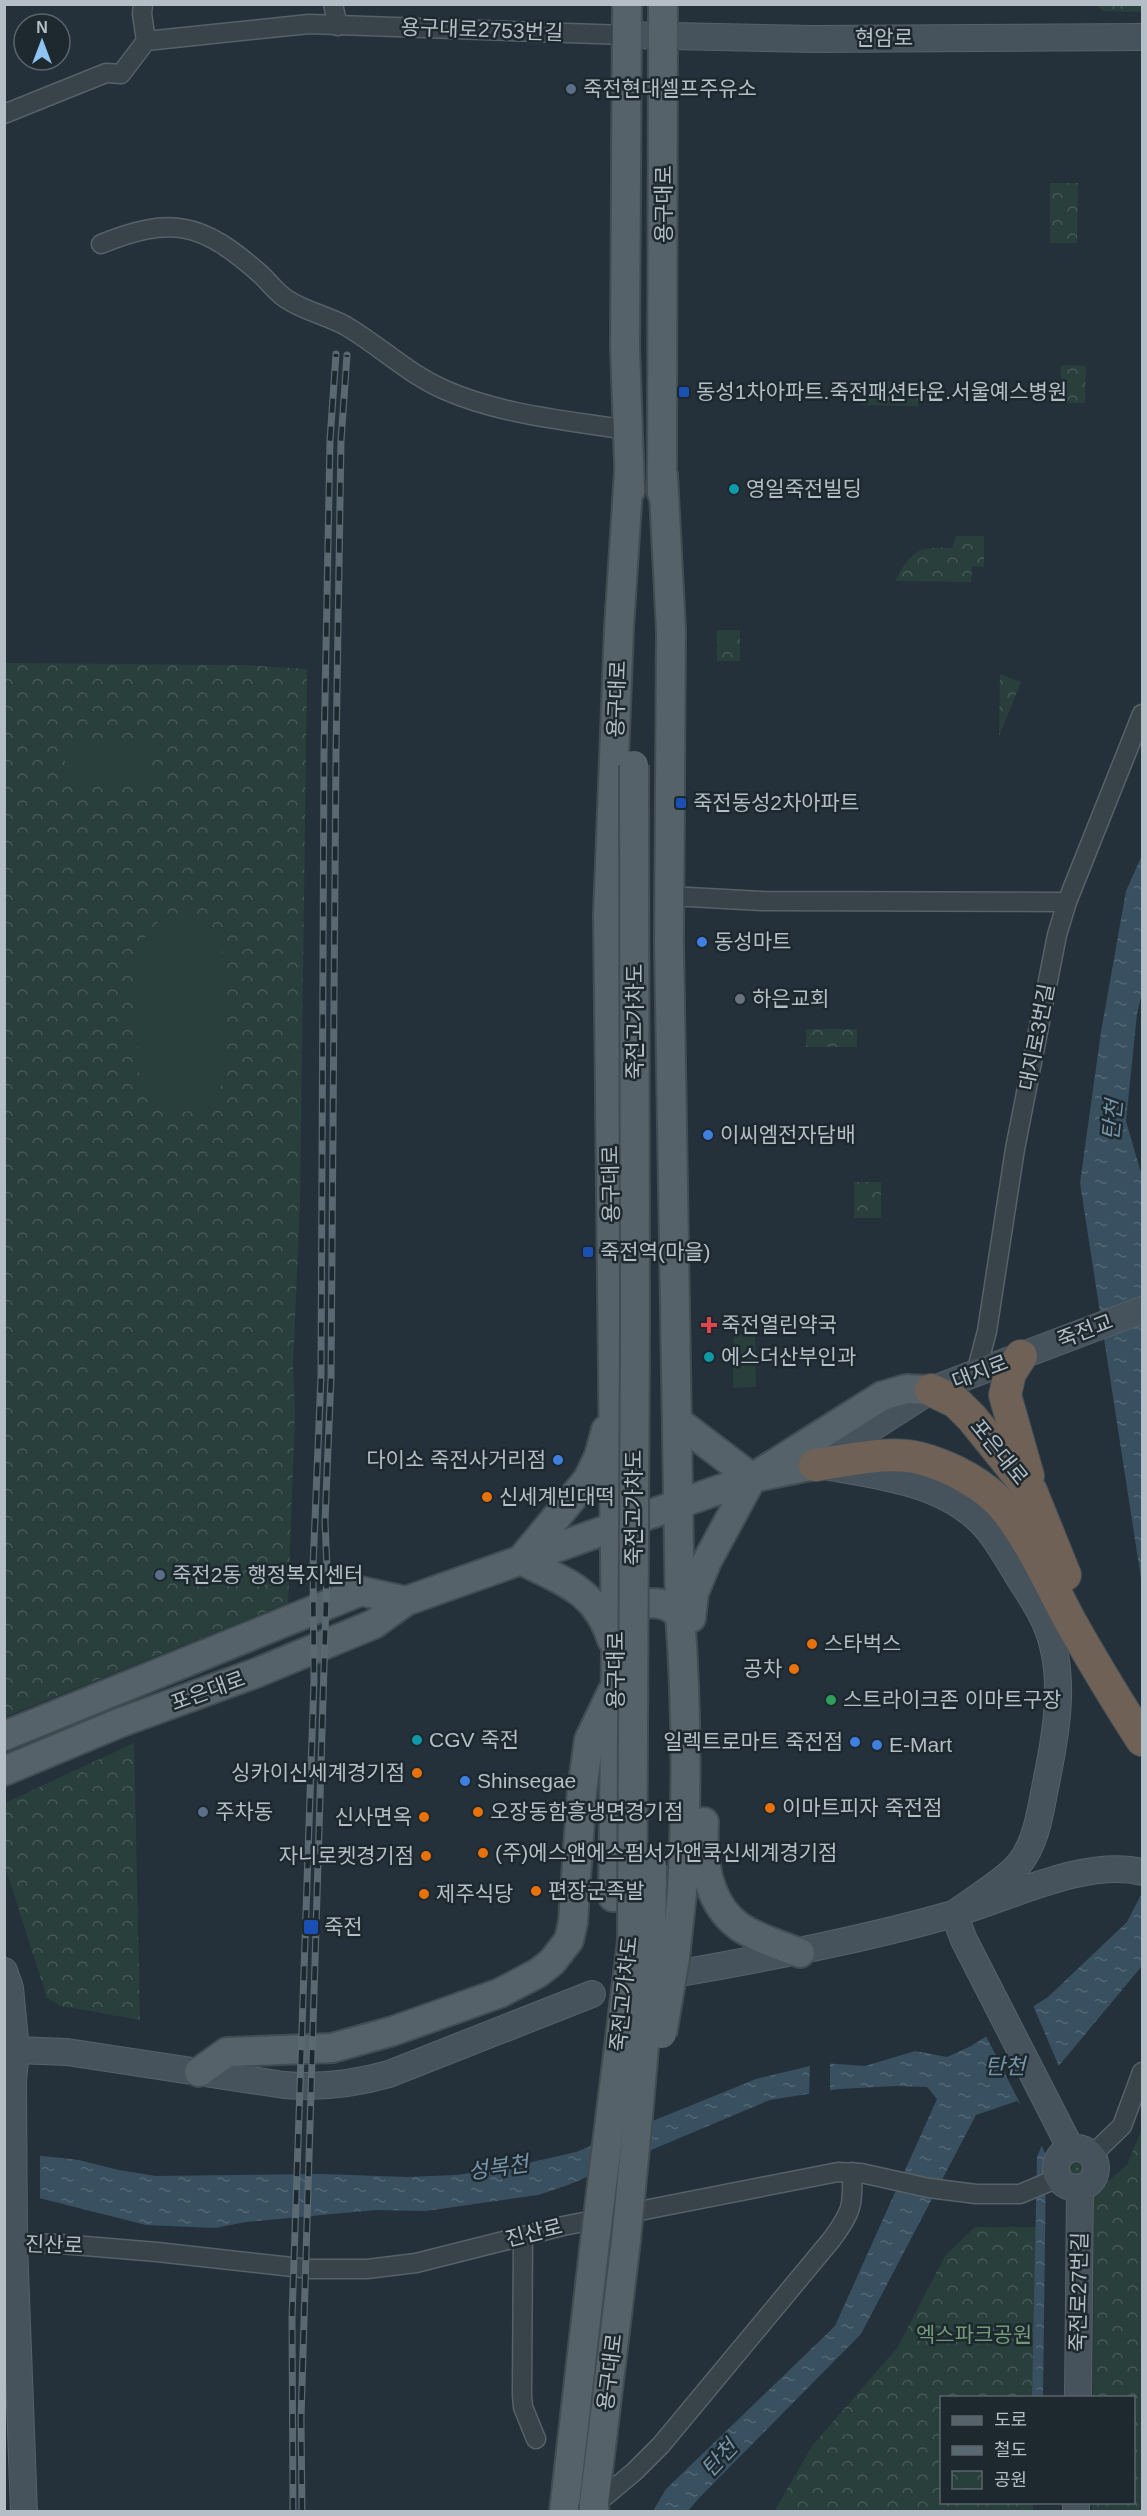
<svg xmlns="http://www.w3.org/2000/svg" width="1147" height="2516" font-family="Arial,'Noto Sans KR',sans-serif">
	<defs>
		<pattern id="grass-dots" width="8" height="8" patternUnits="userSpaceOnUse" patternTransform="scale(1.5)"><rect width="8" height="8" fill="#293f3c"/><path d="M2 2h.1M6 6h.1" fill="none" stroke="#465957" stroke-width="1.8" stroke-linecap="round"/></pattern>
		<pattern id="park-crowns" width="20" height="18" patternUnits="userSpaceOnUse" patternTransform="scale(1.5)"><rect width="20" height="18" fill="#293f3c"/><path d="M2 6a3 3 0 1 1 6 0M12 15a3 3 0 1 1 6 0" fill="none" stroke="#465957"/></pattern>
		<pattern id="water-ripples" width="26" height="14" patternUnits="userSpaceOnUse" patternTransform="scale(1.5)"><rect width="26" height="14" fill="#395060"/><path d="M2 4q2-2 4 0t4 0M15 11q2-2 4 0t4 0" fill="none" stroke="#536775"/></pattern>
	</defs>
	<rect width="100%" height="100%" fill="#24313a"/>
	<circle fill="url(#grass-dots)" cx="1076" cy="2169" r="10"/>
	<g fill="url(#park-crowns)">
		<path d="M 1096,5 L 1142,5 L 1142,12 L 1104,11 Z"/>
		<path d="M 1050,183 L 1078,183 L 1077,243 L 1050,243 Z"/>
		<path d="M 1061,365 L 1086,366 L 1085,403 L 1061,403 Z"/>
		<path d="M 862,381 L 919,382 L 918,406 L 861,405 Z"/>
		<path d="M 956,536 L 984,536 L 984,567 L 972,566 L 971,582 L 895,581 C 912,550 917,547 952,548 Z"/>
		<rect x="717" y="630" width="23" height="31"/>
		<path d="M 5,663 L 243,665 L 307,669 L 300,1203 L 293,1366 L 295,1412 L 288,1603 L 5,1717 Z"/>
		<path d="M 1000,674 L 1021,682 L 999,736 Z"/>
		<rect x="806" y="1029" width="51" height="18"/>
		<rect x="854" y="1182" width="27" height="36"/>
		<path d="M 134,1743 L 140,2020 L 61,2006 L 47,1998 L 5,1866 L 5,1803 Z"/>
		<path d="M 1142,2129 L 1142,2511 L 1092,2511 L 1092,2503 L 1134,2502 L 1134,2398 L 1093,2397 L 1094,2193 L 1127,2165 Z"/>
		<path d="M 975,2227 L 1038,2227 L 1035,2397 L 942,2398 L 942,2502 L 1033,2503 L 1033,2511 L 774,2512 L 812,2446 L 897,2348 L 945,2256 Z"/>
	</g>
	<g fill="#293f3c">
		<path d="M 65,739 L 148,741 L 149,785 L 65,783 Z"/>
		<path d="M 181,914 C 206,922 217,931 223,957 L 225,1079 L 213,1099 L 192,1111 L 182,1112 L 156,1102 L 149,1095 L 139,1078 L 135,956 L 148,932 L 157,923 L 167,917 Z"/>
		<path d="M 734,1334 L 755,1334 L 756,1387 L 733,1388 Z"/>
	</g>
	<g fill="url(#water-ripples)">
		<path d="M 1142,855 L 1142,993 L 1137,1014 L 1126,1121 L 1141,1173 L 1142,1221 L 1142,1585 L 1080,1183 L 1101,1032 L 1126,891 Z"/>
		<path d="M 1142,1893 L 1142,1966 L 1052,2074 L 1071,2126 L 1046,2160 L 1043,2397 L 1032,2397 L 1037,2157 L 1048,2130 L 1017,2101 L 976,2115 L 861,2334 L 699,2498 L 688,2511 L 653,2511 L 666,2489 L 835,2326 L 937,2099 L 927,2087 L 896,2086 L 839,2089 L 770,2100 L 568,2185 L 538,2195 L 426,2211 L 376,2210 L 246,2222 L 215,2228 L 146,2225 L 39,2198 L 34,2155 L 79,2160 L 119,2170 L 156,2176 L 322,2174 L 407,2177 L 456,2175 L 506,2168 L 576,2152 L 756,2079 L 822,2063 L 865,2066 L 915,2051 L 947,2057 L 971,2046 L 1048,1997 L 1127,1922 Z"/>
	</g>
	<g fill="#24313a">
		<path d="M 1032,2003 L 1060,2069 L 1056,2074 L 1064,2087 L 1073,2121 L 1046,2155 L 1040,2142 L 1044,2130 L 1024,2111 L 985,2034 Z"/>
		<path d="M 821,2060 L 830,2060 L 830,2094 L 809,2097 L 810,2063 Z"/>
		<path d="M 4,2151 L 40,2153 L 40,2202 L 4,2199 Z"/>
	</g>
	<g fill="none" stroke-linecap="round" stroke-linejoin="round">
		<g stroke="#566168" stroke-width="21">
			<g id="street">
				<path d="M 143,4 L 142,14 L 146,41"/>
				<path d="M 333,4 L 338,26"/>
				<path d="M 4,114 L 106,73 L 121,74 L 146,41 L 309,24 L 626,35"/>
				<path d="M 101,244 C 171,216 201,222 258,272 C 268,280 276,293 288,300 C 305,311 328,316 346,326 C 380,346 408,374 445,390 C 502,415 566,420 627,430"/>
				<path d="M 670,896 L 762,901 L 1067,902"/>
				<path d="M 976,1373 L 987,1331 L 1015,1149 L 1057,935 L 1067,902 L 1142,714"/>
				<path d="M 1092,2155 L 1122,2126 L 1142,2072"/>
				<path d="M 523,2236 L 522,2395 L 523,2407 L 536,2439"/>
				<path d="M 14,2243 L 61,2244 L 157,2252 L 310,2269 L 367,2269 L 416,2263 L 563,2226 L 838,2172 L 861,2173 L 929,2188 L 976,2194 L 1020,2194 L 1058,2178"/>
				<path d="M 592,2507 L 634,2472 L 661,2445 L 832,2239 C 852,2211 853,2207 852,2172"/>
			</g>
		</g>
		<g stroke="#566168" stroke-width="28">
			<g id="secondary">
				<path d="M 626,35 L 813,39 L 1142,37"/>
				<path d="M 819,1462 L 931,1390 L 1142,1310"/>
				<path d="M 830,1467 C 876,1475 930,1482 968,1511 C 990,1527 1001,1548 1015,1571 C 1025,1588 1037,1604 1045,1622 C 1068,1674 1056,1735 1045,1788 C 1040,1814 1036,1843 1019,1864 C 1009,1878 970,1902 954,1914"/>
				<path d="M 954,1914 L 964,1940 L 1071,2149"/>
				<path d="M 4,1971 L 10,1988 L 16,2050 L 13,2081 L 14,2243 L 24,2512"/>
				<path d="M 686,1972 C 776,1956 866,1939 953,1914 C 1009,1898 1085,1858 1142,1872"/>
				<path d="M 16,2050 L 67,2052 L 284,2085 C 321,2088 354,2084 389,2074 L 592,1994"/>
				<circle cx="1076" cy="2168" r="20"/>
				<path d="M 1078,2398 L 1080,2187"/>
				<path d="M 1076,2512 L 1076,2502"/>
			</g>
		</g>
		<g stroke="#414c53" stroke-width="32">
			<g id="primary">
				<path d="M 627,4 L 625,347 L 630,491"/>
				<path d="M 663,475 L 671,630 L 669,943 L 680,1615 C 687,1707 687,1799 682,1892"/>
				<path d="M 662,493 L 663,4"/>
				<path d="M 677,1421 L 752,1478"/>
				<path d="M 606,1430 L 599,1456 L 588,1479 L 521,1560 C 564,1582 596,1590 612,1640"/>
				<path d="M 691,1618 L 694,1593 L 707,1561 L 752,1478 L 882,1396 L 906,1389 L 931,1390"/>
				<path d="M 617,1624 C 633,1602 659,1595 680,1615"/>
				<path d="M 4,1736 L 361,1591 L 406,1601"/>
				<path d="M 4,1771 L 119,1723 L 256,1673 L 374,1624 L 406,1601 L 752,1478 L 815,1465"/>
				<path d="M 704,1822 C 702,1859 707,1904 740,1927 C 758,1939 780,1945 800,1953"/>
				<path d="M 613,1897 L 616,1652 L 608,915 L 619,628 L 629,472"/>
				<path d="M 199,2072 L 227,2052 L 332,2048 L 393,2031 L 500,1993 L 538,1973 L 552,1962 L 569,1940 L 573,1922 L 582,1790 L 589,1740 L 612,1692"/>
				<path d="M 594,2504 L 626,2240"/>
				<path d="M 564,2512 L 594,2250"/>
			</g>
		</g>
		<g stroke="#434e55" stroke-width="34">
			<g id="highway">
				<path d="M 1021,1356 L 1010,1373 L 1005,1395 L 1028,1476"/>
				<path d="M 931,1390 L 956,1402 L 972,1418 L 1031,1491 L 1065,1575"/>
				<path d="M 815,1465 C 848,1461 887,1450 919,1458 C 951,1466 988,1486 1008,1512 C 1032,1544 1050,1583 1069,1619 C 1092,1660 1116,1700 1142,1740"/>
			</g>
		</g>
		<use href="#street" stroke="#38434a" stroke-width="18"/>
		<use href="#secondary" stroke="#46535d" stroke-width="26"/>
		<use href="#primary" stroke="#56626a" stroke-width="28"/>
		<use href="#highway" stroke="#706156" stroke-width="32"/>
		<g stroke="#5a6871" stroke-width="7">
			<g id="rail">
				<path d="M 293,2512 L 292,2318 L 314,1680 L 313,1567 L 321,1376 L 324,753 L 330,440 L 336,354"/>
				<path d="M 302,2512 L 301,2419 L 327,1569 L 325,1521 L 331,1377 L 336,753 L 341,441 L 347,355"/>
			</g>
		</g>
		<use href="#rail" stroke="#1d282f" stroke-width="4.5" stroke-dasharray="14" stroke-linecap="butt"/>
		<g stroke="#414c53" stroke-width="32" stroke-linecap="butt">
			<g id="primary-bridge">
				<path d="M 662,2034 L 675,1958 L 682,1892"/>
				<path d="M 626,2240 C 638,2115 652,1991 652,1865"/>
				<path d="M 594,2250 L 632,1941 L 635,1321 L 634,765"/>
				<path d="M 594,2512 L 594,2504"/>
			</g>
		</g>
		<use href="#primary-bridge" stroke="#56626a" stroke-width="28"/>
	</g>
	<g fill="#5c6f8a" stroke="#1d282f" stroke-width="2">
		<circle cx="571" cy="89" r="6"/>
		<circle cx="160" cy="1575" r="6"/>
		<circle cx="203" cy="1812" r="6"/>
	</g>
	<g fill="#1a4fb4" stroke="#1d282f" stroke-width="2">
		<rect x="678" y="386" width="12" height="12" rx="3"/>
		<rect x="675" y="797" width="12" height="12" rx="3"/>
		<rect x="582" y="1246" width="12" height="12" rx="3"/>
		<rect x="303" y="1919" width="16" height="16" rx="3"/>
	</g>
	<g fill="#0f9aa8" stroke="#1d282f" stroke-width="2">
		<circle cx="734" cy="489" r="6"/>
		<circle cx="709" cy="1357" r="6"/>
		<circle cx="417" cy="1740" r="6"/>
	</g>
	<g fill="#3f7fe0" stroke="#1d282f" stroke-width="2">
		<circle cx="702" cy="942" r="6"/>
		<circle cx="708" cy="1135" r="6"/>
		<circle cx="558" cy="1460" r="6"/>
		<circle cx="855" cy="1742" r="6"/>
		<circle cx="877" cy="1745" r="6"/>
		<circle cx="465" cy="1781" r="6"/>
	</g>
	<circle fill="#6b7280" stroke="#1d282f" stroke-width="2" cx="740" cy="999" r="6"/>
	<path fill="#e0444e" stroke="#1d282f" stroke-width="2" d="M706 1316h6v6h6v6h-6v6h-6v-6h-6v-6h6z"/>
	<g fill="#e8710a" stroke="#1d282f" stroke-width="2">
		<circle cx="487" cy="1497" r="6"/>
		<circle cx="812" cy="1644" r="6"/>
		<circle cx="794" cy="1669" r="6"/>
		<circle cx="417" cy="1773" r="6"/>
		<circle cx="770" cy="1808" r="6"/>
		<circle cx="478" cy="1812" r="6"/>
		<circle cx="424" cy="1817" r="6"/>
		<circle cx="483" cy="1853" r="6"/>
		<circle cx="426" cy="1856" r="6"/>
		<circle cx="536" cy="1891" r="6"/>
		<circle cx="424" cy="1894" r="6"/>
	</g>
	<circle fill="#2e9e5b" stroke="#1d282f" stroke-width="2" cx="831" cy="1700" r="6"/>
	<g text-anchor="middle" stroke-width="5" stroke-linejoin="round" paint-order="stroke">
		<g font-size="21" fill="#b3bec6" stroke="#1d282f">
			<text transform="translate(482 30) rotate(2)" y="7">용구대로2753번길</text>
			<text x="884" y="45">현암로</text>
			<text transform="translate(664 204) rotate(-90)" y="7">용구대로</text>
			<text transform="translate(617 699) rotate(-88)" y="7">용구대로</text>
			<text transform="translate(635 1022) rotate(-90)" y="7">죽전고가차도</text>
			<text transform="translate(1037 1037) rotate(-79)" y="7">대지로3번길</text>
			<text transform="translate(611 1184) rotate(-91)" y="7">용구대로</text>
			<text transform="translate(1085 1331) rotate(-21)" y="7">죽전교</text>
			<text transform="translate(980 1372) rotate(-21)" y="7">대지로</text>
			<text transform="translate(999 1452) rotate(51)" y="7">포은대로</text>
			<text transform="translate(634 1508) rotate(-90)" y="7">죽전고가차도</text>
			<text transform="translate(616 1670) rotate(-90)" y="7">용구대로</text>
			<text transform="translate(208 1691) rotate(-20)" y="7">포은대로</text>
			<text transform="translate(624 1994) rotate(-84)" y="7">죽전고가차도</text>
			<text transform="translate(534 2233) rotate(-14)" y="7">진산로</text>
			<text transform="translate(54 2245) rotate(2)" y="7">진산로</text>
			<text transform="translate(1079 2292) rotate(-89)" y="7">죽전로27번길</text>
			<text transform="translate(610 2372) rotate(-83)" y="7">용구대로</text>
		</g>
		<g font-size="21" fill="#b3bec6" stroke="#1d282f" text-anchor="start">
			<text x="583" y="96">죽전현대셀프주유소</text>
			<text x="696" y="399">동성1차아파트.죽전패션타운.서울예스병원</text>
			<text x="746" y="496">영일죽전빌딩</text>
			<text x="693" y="810">죽전동성2차아파트</text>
			<text x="714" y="949">동성마트</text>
			<text x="752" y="1006">하은교회</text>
			<text x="720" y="1142">이씨엠전자담배</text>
			<text x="600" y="1259">죽전역(마을)</text>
			<text x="721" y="1332">죽전열린약국</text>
			<text x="721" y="1364">에스더산부인과</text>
			<text x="546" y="1467" text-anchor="end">다이소 죽전사거리점</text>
			<text x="499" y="1504">신세계빈대떡</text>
			<text x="172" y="1582">죽전2동 행정복지센터</text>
			<text x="824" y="1651">스타벅스</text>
			<text x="782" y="1676" text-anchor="end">공차</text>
			<text x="843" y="1707">스트라이크존 이마트구장</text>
			<text x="429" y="1747">CGV 죽전</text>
			<text x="843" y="1749" text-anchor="end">일렉트로마트 죽전점</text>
			<text x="889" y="1752">E-Mart</text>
			<text x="405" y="1780" text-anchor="end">싱카이신세계경기점</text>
			<text x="477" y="1788">Shinsegae</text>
			<text x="782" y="1815">이마트피자 죽전점</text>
			<text x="215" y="1819">주차동</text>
			<text x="490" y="1819">오장동함흥냉면경기점</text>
			<text x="412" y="1824" text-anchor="end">신사면옥</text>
			<text x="495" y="1860">(주)에스앤에스펌서가앤쿡신세계경기점</text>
			<text x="414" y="1863" text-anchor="end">자니로켓경기점</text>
			<text x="548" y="1898">편장군족발</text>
			<text x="436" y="1901">제주식당</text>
			<text x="324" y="1934">죽전</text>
		</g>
		<g font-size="21" fill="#739a76" stroke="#1d282f">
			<text x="974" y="2342">엑스파크공원</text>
		</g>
		<g font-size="22" font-style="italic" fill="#7694a8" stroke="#1d282f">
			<text transform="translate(1112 1120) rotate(-84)" y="8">탄천</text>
			<text x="1005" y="2074">탄천</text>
			<text transform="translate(498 2167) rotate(-8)" y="8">성복천</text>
			<text transform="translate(719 2458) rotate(-47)" y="8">탄천</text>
		</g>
	</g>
	<rect width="1147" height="2516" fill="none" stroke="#b3bec6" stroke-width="12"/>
	<rect x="940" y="2396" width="195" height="108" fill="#1d282f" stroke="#59646b" stroke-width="1.5"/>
	<rect x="952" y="2416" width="30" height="9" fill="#56626a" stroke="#59646b" stroke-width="1.5"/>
	<text x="994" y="2426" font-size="18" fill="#b3bec6">도로</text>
	<rect x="952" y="2446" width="30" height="9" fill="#5a6871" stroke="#59646b" stroke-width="1.5"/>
	<text x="994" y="2456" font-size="18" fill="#b3bec6">철도</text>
	<rect x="952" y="2471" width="30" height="18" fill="url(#park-crowns)" stroke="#59646b" stroke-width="1.5"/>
	<text x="994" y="2486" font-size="18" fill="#b3bec6">공원</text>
	<g transform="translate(42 42)"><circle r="28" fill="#1d282f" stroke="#59646b" stroke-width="1.5"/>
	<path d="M0-4.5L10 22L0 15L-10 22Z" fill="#8ec4f0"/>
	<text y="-9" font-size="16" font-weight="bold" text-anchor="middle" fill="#b3bec6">N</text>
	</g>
</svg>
